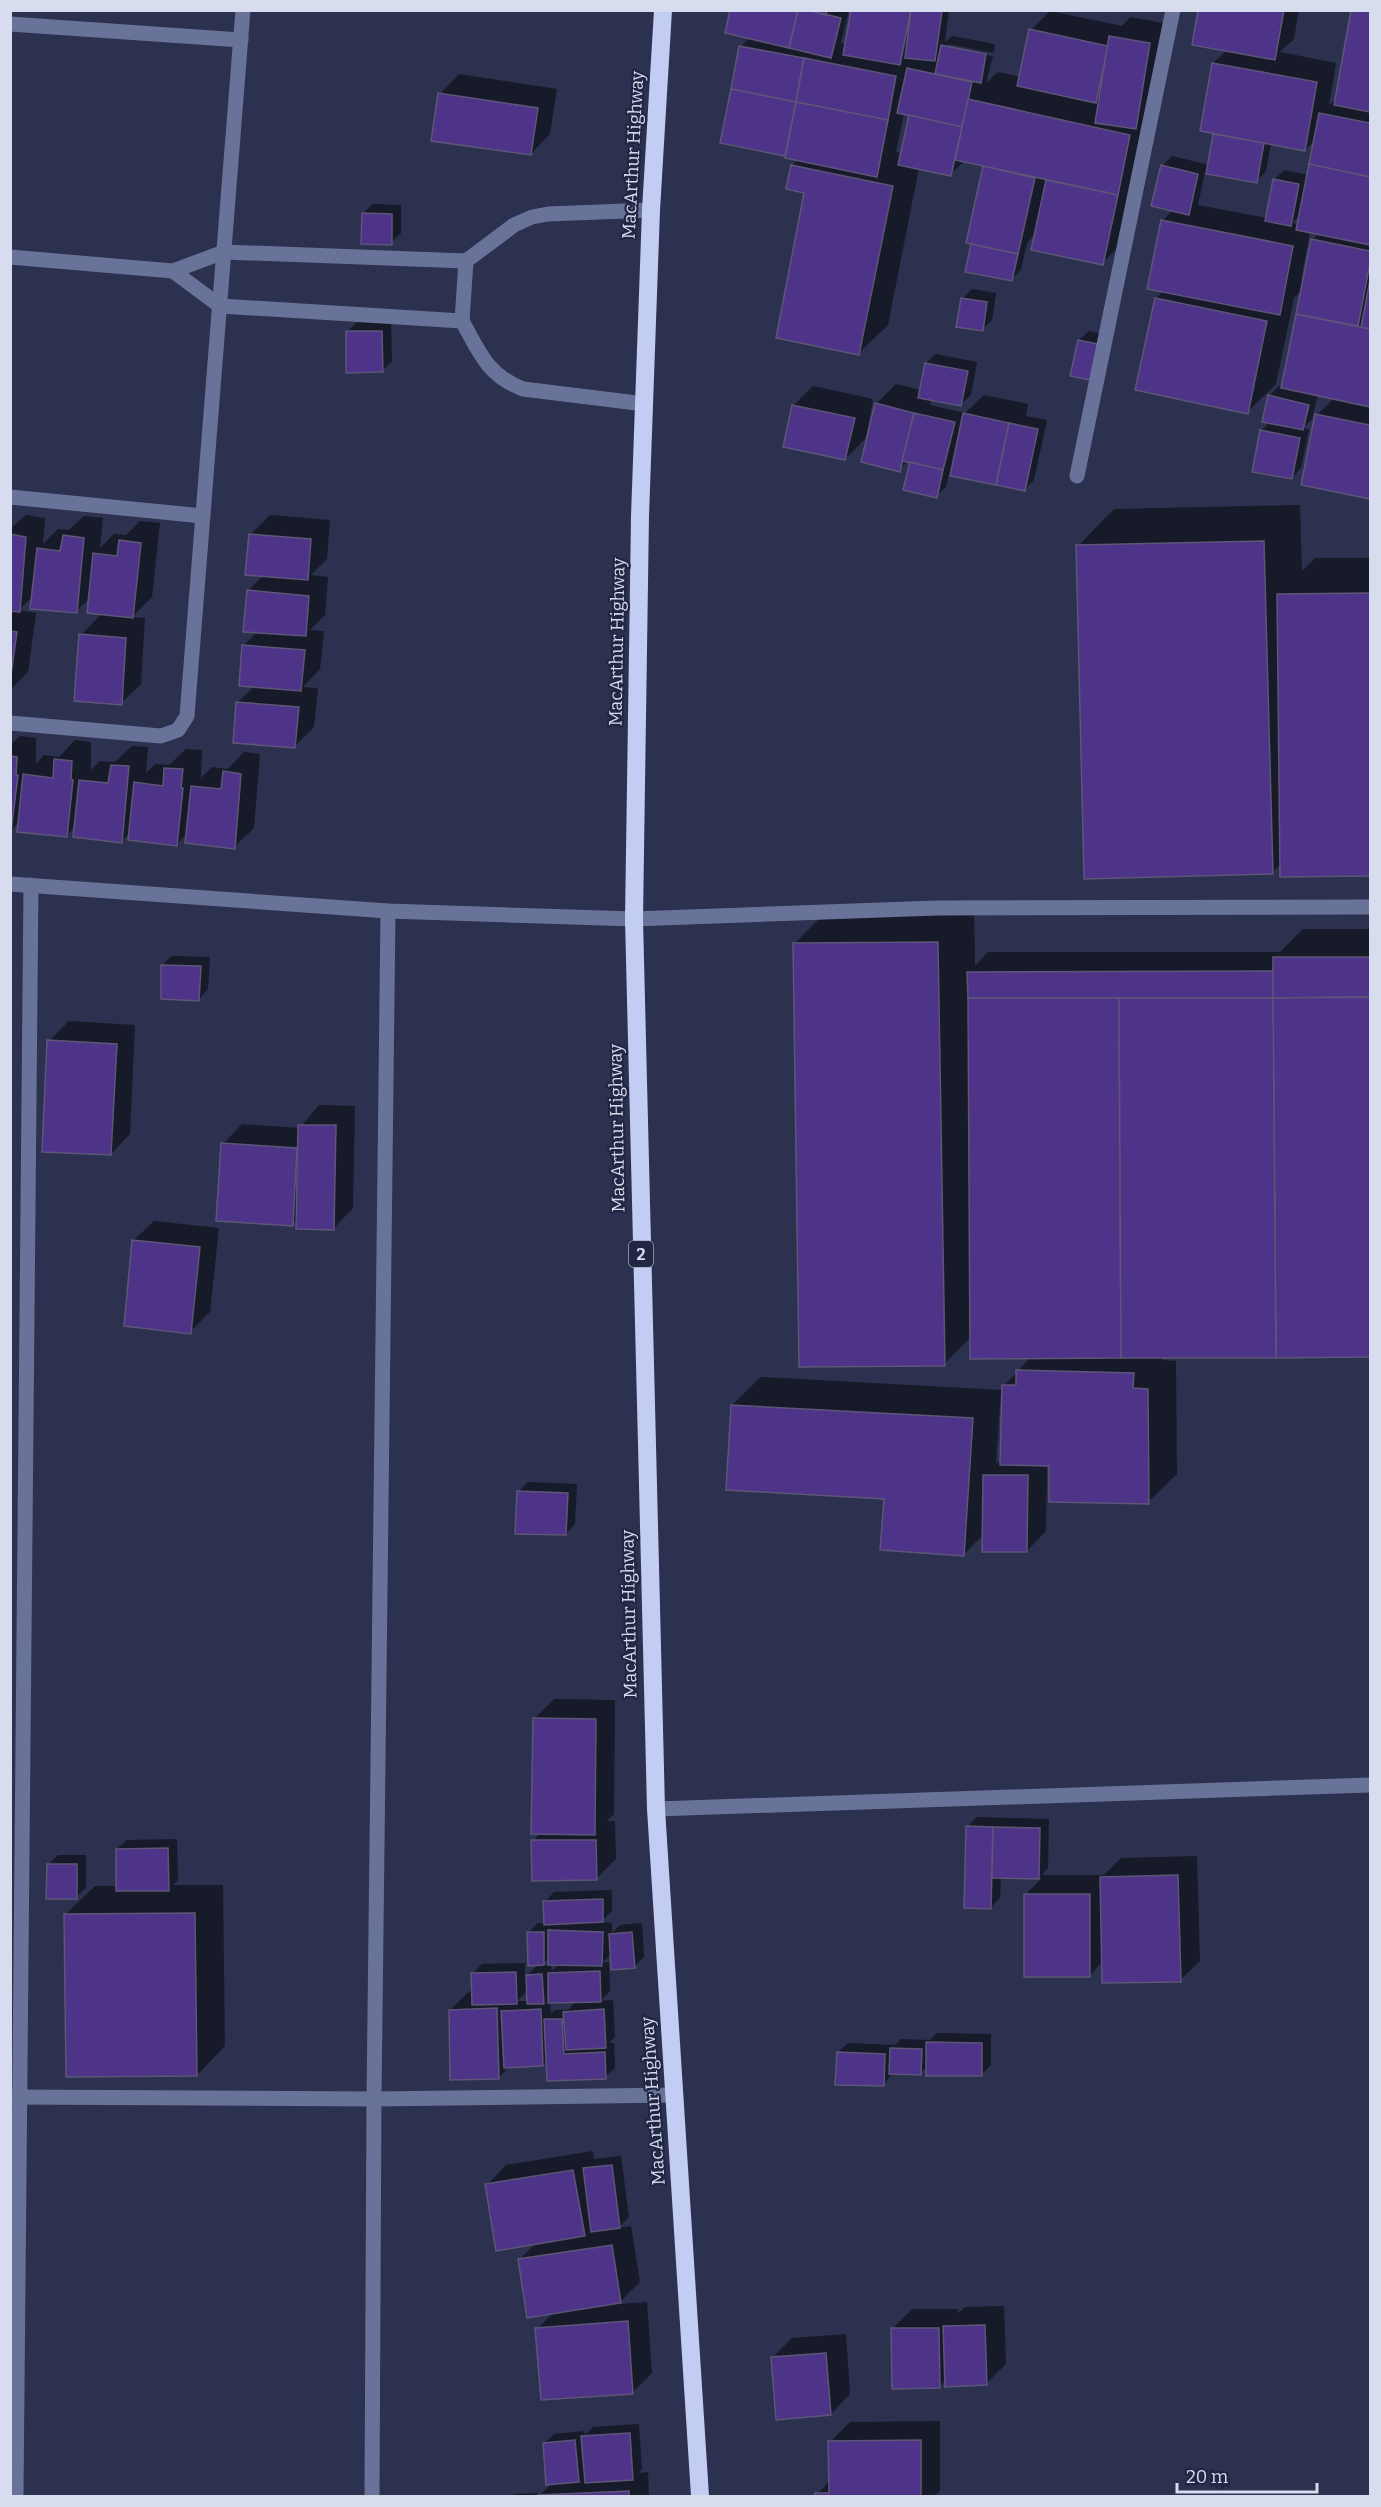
<svg xmlns="http://www.w3.org/2000/svg" width="1381" height="2507" font-family="Bitter,serif">
	<rect width="100%" height="100%" fill="#2b314e"/>
	<g fill="#0007" fill-rule="evenodd">
		<path d="M 731,10 L 849,10 L 841,43 L 846,44 L 853,10 L 949,10 L 945,42 L 952,36 L 995,44 L 994,53 L 948,44 L 948,48 L 993,56 L 986,83 L 998,72 L 1021,77 L 1031,30 L 1050,11 L 1122,26 L 1130,17 L 1169,24 L 1122,244 L 1102,263 L 1036,234 L 1027,243 L 1021,270 L 1011,280 L 973,243 L 968,242 L 984,165 L 964,161 L 951,174 L 919,168 L 888,325 L 859,353 L 806,192 L 792,166 L 799,158 L 722,142 L 741,47 L 750,37 ZM 904,113 L 911,114 L 902,153 L 896,152 Z"/>
		<path d="M 1199,10 L 1299,10 L 1294,39 L 1280,52 L 1336,63 L 1329,105 L 1337,97 L 1352,10 L 1370,10 L 1370,497 L 1303,483 L 1317,415 L 1334,398 L 1318,394 L 1312,419 L 1303,428 L 1309,429 L 1301,468 L 1292,478 L 1261,431 L 1270,422 L 1269,396 L 1279,386 L 1283,387 L 1302,290 L 1294,298 L 1276,384 L 1247,412 L 1156,298 L 1164,291 L 1162,221 L 1174,209 L 1162,166 L 1172,156 L 1209,165 L 1216,133 L 1213,63 L 1227,50 ZM 1316,139 L 1309,175 L 1284,170 L 1274,180 L 1267,218 L 1198,205 L 1205,172 L 1256,181 L 1266,172 L 1271,143 L 1305,150 ZM 1301,214 L 1299,224 L 1292,223 ZM 1310,232 L 1319,233 L 1312,240 L 1304,280 L 1301,280 Z"/>
		<path d="M 459,74 L 557,89 L 550,134 L 531,154 L 440,94 Z"/>
		<path d="M 373,204 L 401,205 L 401,233 L 391,243 L 363,213 Z"/>
		<path d="M 972,289 L 996,293 L 992,320 L 982,330 L 962,299 Z"/>
		<path d="M 357,322 L 391,322 L 392,361 L 382,371 L 347,332 Z"/>
		<path d="M 1089,331 L 1106,335 L 1099,369 L 1079,340 Z"/>
		<path d="M 936,354 L 977,362 L 971,395 L 961,404 L 931,399 L 930,405 L 965,413 L 984,395 L 1028,404 L 1026,416 L 1047,420 L 1034,480 L 1024,490 L 949,474 L 946,487 L 936,496 L 912,457 L 899,470 L 876,404 L 896,384 L 921,390 L 926,363 Z"/>
		<path d="M 813,386 L 873,399 L 866,438 L 845,459 L 793,406 Z"/>
		<path d="M 1300,505 L 1302,571 L 1315,558 L 1370,558 L 1370,874 L 1281,875 L 1281,864 L 1272,873 L 1078,546 L 1114,509 Z"/>
		<path d="M 26,515 L 45,518 L 43,544 L 58,529 L 69,530 L 84,516 L 103,518 L 100,548 L 114,534 L 126,535 L 140,521 L 160,523 L 152,597 L 132,617 L 145,618 L 141,684 L 121,703 L 81,635 L 102,613 L 90,598 L 76,611 L 33,596 L 19,610 L 36,613 L 28,672 L 10,690 L 10,529 Z"/>
		<path d="M 270,515 L 330,520 L 327,559 L 311,575 L 328,577 L 325,615 L 310,630 L 324,631 L 320,669 L 303,687 L 318,688 L 314,727 L 295,746 L 237,703 L 255,686 L 243,646 L 258,631 L 248,591 L 264,575 L 250,535 Z"/>
		<path d="M 20,736 L 36,738 L 36,764 L 44,755 L 59,757 L 75,740 L 91,742 L 91,770 L 100,761 L 115,762 L 132,746 L 148,747 L 146,773 L 155,764 L 169,765 L 186,749 L 202,750 L 201,778 L 212,767 L 228,769 L 244,752 L 260,754 L 254,828 L 234,847 L 188,833 L 177,844 L 130,833 L 122,841 L 76,826 L 66,836 L 20,821 L 10,831 L 10,745 Z"/>
		<path d="M 974,906 L 975,966 L 988,952 L 1280,952 L 1303,929 L 1370,929 L 1370,1356 L 1162,1357 L 1162,1360 L 1176,1361 L 1177,1474 L 1148,1502 L 1047,1465 L 1046,1531 L 1027,1551 L 984,1534 L 964,1554 L 886,1498 L 732,1405 L 761,1377 L 1003,1390 L 1004,1386 L 1031,1357 L 971,1337 L 944,1364 L 794,944 L 831,907 ZM 1001,1392 L 1003,1392 L 1001,1459 L 996,1464 Z"/>
		<path d="M 172,956 L 210,957 L 208,989 L 199,999 L 162,965 Z"/>
		<path d="M 69,1021 L 135,1025 L 130,1134 L 111,1154 L 49,1041 Z"/>
		<path d="M 319,1105 L 355,1106 L 353,1208 L 334,1228 L 298,1219 L 292,1225 L 223,1144 L 242,1124 L 300,1128 Z"/>
		<path d="M 154,1221 L 219,1228 L 210,1312 L 190,1332 L 134,1240 Z"/>
		<path d="M 528,1482 L 577,1484 L 575,1524 L 566,1534 L 518,1492 Z"/>
		<path d="M 554,1699 L 615,1700 L 614,1814 L 607,1821 L 615,1821 L 616,1859 L 596,1879 L 533,1841 L 541,1833 L 534,1719 Z"/>
		<path d="M 977,1817 L 1049,1819 L 1048,1868 L 1042,1875 L 1104,1875 L 1121,1858 L 1197,1856 L 1200,1961 L 1180,1980 L 1103,1961 L 1089,1976 L 1026,1894 L 1042,1878 L 1001,1877 L 1000,1898 L 991,1907 L 967,1827 Z"/>
		<path d="M 177,1839 L 178,1880 L 173,1885 L 223,1885 L 225,2046 L 197,2075 L 66,1914 L 95,1886 L 118,1886 L 117,1849 L 127,1840 Z"/>
		<path d="M 58,1855 L 86,1855 L 86,1888 L 76,1897 L 48,1865 Z"/>
		<path d="M 612,1890 L 612,1911 L 601,1922 L 612,1923 L 612,1933 L 620,1925 L 642,1923 L 644,1957 L 634,1967 L 612,1954 L 603,1962 L 609,1962 L 610,1991 L 600,2001 L 613,2000 L 615,2037 L 609,2043 L 614,2043 L 615,2068 L 605,2077 L 548,2060 L 543,2065 L 510,2066 L 499,2077 L 450,2010 L 470,1991 L 473,1990 L 472,1974 L 482,1964 L 525,1963 L 525,1977 L 539,1964 L 528,1933 L 538,1923 L 546,1923 L 545,1902 L 554,1892 ZM 550,1957 L 549,1965 L 542,1965 ZM 551,1964 L 559,1964 L 552,1971 ZM 528,1990 L 529,2001 L 517,2001 ZM 576,2001 L 568,2010 L 555,2010 L 551,2014 L 550,2002 Z"/>
		<path d="M 937,2033 L 991,2034 L 991,2065 L 981,2075 L 927,2066 L 920,2074 L 893,2073 L 883,2085 L 838,2052 L 848,2043 L 895,2045 L 901,2039 L 930,2040 Z"/>
		<path d="M 593,2151 L 594,2159 L 621,2156 L 629,2217 L 618,2228 L 631,2226 L 640,2282 L 618,2304 L 647,2302 L 652,2373 L 633,2392 L 537,2329 L 553,2313 L 519,2260 L 536,2243 L 487,2185 L 506,2165 Z"/>
		<path d="M 1004,2306 L 1006,2364 L 986,2384 L 946,2380 L 940,2386 L 892,2329 L 912,2309 L 958,2309 L 958,2313 L 965,2307 Z"/>
		<path d="M 846,2334 L 850,2394 L 831,2414 L 772,2358 L 792,2338 Z"/>
		<path d="M 940,2421 L 940,2491 L 935,2496 L 816,2496 L 830,2480 L 830,2442 L 850,2422 Z"/>
		<path d="M 639,2424 L 642,2469 L 639,2473 L 648,2472 L 649,2496 L 539,2496 L 553,2482 L 545,2443 L 554,2434 L 584,2431 L 585,2435 L 593,2427 Z"/>
		<path d="M 538,2493 L 538,2496 L 512,2496 L 515,2494 Z"/>
	</g>
	<g fill="#4e3488" stroke="#5d5677" stroke-width="1.5">
		<path d="M 730,10 L 798,10 L 789,48 L 725,33 Z"/>
		<path d="M 798,10 L 808,10 L 841,18 L 831,58 L 789,48 Z"/>
		<path d="M 808,10 L 827,10 L 826,15 Z"/>
		<path d="M 851,10 L 911,10 L 900,65 L 843,55 Z"/>
		<path d="M 911,10 L 942,11 L 935,61 L 905,58 Z"/>
		<path d="M 1198,10 L 1284,10 L 1275,60 L 1192,45 Z"/>
		<path d="M 1351,10 L 1370,10 L 1370,112 L 1334,105 Z"/>
		<path d="M 1029,29 L 1108,46 L 1096,103 L 1017,86 Z"/>
		<path d="M 1109,36 L 1150,43 L 1136,129 L 1095,123 Z"/>
		<path d="M 941,45 L 986,54 L 981,83 L 935,74 Z"/>
		<path d="M 739,46 L 804,58 L 796,102 L 731,89 Z"/>
		<path d="M 804,58 L 896,76 L 888,120 L 796,102 Z"/>
		<path d="M 1212,63 L 1317,82 L 1305,151 L 1200,131 Z"/>
		<path d="M 907,68 L 972,82 L 962,127 L 897,113 Z"/>
		<path d="M 731,89 L 796,102 L 785,156 L 720,143 Z"/>
		<path d="M 438,93 L 538,108 L 531,155 L 431,141 Z"/>
		<path d="M 968,99 L 1130,135 L 1118,195 L 955,160 Z"/>
		<path d="M 796,102 L 888,120 L 877,177 L 785,158 Z"/>
		<path d="M 1319,113 L 1370,123 L 1370,177 L 1309,164 Z"/>
		<path d="M 909,115 L 962,127 L 951,176 L 898,165 Z"/>
		<path d="M 1213,134 L 1264,143 L 1257,183 L 1206,174 Z"/>
		<path d="M 1309,164 L 1370,177 L 1370,245 L 1296,230 Z"/>
		<path d="M 791,165 L 893,186 L 859,355 L 776,338 L 804,193 L 786,189 Z"/>
		<path d="M 1161,165 L 1198,174 L 1189,215 L 1151,206 Z"/>
		<path d="M 983,166 L 1035,178 L 1018,254 L 966,243 Z"/>
		<path d="M 1273,179 L 1299,184 L 1291,226 L 1265,221 Z"/>
		<path d="M 1046,180 L 1118,195 L 1103,265 L 1031,250 Z"/>
		<path d="M 362,213 L 392,214 L 392,245 L 361,244 Z"/>
		<path d="M 1161,220 L 1293,246 L 1280,315 L 1147,289 Z"/>
		<path d="M 1311,239 L 1370,251 L 1370,263 L 1358,326 L 1296,314 Z"/>
		<path d="M 971,244 L 1018,254 L 1012,281 L 965,272 Z"/>
		<path d="M 1370,280 L 1370,329 L 1361,327 Z"/>
		<path d="M 961,298 L 987,302 L 983,331 L 956,327 Z"/>
		<path d="M 1155,298 L 1267,321 L 1248,414 L 1135,390 Z"/>
		<path d="M 1296,314 L 1370,329 L 1370,407 L 1281,388 Z"/>
		<path d="M 346,331 L 382,331 L 383,372 L 346,373 Z"/>
		<path d="M 1078,340 L 1098,344 L 1090,380 L 1070,376 Z"/>
		<path d="M 925,363 L 968,371 L 961,406 L 918,398 Z"/>
		<path d="M 1268,395 L 1309,405 L 1303,430 L 1262,422 Z"/>
		<path d="M 875,403 L 914,413 L 900,472 L 861,462 Z"/>
		<path d="M 792,405 L 855,418 L 845,460 L 783,447 Z"/>
		<path d="M 914,413 L 955,422 L 943,470 L 902,461 Z"/>
		<path d="M 963,413 L 1009,423 L 996,485 L 950,476 Z"/>
		<path d="M 1315,414 L 1370,425 L 1370,499 L 1301,485 Z"/>
		<path d="M 1009,423 L 1038,429 L 1025,491 L 996,485 Z"/>
		<path d="M 1260,430 L 1300,438 L 1292,479 L 1252,472 Z"/>
		<path d="M 910,462 L 943,470 L 937,498 L 903,490 Z"/>
		<path d="M 10,534 L 26,537 L 20,612 L 10,611 Z"/>
		<path d="M 249,534 L 311,539 L 308,580 L 245,575 Z"/>
		<path d="M 63,535 L 84,538 L 77,613 L 30,609 L 37,548 L 60,551 Z"/>
		<path d="M 119,540 L 141,543 L 133,618 L 87,613 L 93,553 L 117,556 Z"/>
		<path d="M 1264,541 L 1273,874 L 1084,879 L 1076,545 Z"/>
		<path d="M 247,590 L 309,596 L 306,636 L 243,632 Z"/>
		<path d="M 1370,593 L 1370,876 L 1280,877 L 1277,594 Z"/>
		<path d="M 10,631 L 17,632 L 10,682 Z"/>
		<path d="M 79,634 L 126,638 L 122,705 L 74,701 Z"/>
		<path d="M 242,645 L 305,650 L 301,691 L 239,686 Z"/>
		<path d="M 236,702 L 299,707 L 295,748 L 233,743 Z"/>
		<path d="M 10,756 L 17,757 L 16,775 L 18,775 L 11,832 Z"/>
		<path d="M 54,759 L 72,761 L 71,779 L 73,780 L 67,837 L 17,832 L 23,774 L 53,778 Z"/>
		<path d="M 111,765 L 129,766 L 122,843 L 73,837 L 79,780 L 108,783 Z"/>
		<path d="M 164,768 L 183,769 L 181,788 L 183,788 L 177,846 L 128,840 L 134,782 L 163,786 Z"/>
		<path d="M 223,771 L 241,774 L 235,849 L 185,843 L 191,786 L 221,789 Z"/>
		<path d="M 938,942 L 945,1366 L 799,1367 L 793,943 Z"/>
		<path d="M 1273,957 L 1370,957 L 1370,997 L 1273,998 Z"/>
		<path d="M 161,965 L 201,966 L 199,1001 L 161,999 Z"/>
		<path d="M 1273,971 L 1273,998 L 968,998 L 967,972 Z"/>
		<path d="M 1370,997 L 1370,1357 L 1276,1358 L 1273,998 Z"/>
		<path d="M 968,998 L 1119,998 L 1121,1358 L 970,1359 Z"/>
		<path d="M 1119,998 L 1273,998 L 1276,1358 L 1121,1358 Z"/>
		<path d="M 47,1040 L 117,1044 L 111,1155 L 42,1152 Z"/>
		<path d="M 298,1125 L 336,1125 L 334,1230 L 296,1229 Z"/>
		<path d="M 221,1143 L 297,1148 L 293,1226 L 216,1221 Z"/>
		<path d="M 132,1240 L 200,1247 L 191,1334 L 124,1326 Z"/>
		<path d="M 1016,1370 L 1134,1373 L 1133,1388 L 1148,1389 L 1149,1504 L 1049,1502 L 1049,1466 L 1000,1465 L 1002,1385 L 1016,1385 Z"/>
		<path d="M 731,1405 L 973,1418 L 964,1556 L 880,1550 L 884,1499 L 726,1490 Z"/>
		<path d="M 983,1475 L 1028,1475 L 1027,1552 L 982,1552 Z"/>
		<path d="M 517,1491 L 568,1493 L 566,1535 L 515,1534 Z"/>
		<path d="M 533,1718 L 596,1719 L 595,1835 L 531,1834 Z"/>
		<path d="M 966,1826 L 993,1827 L 991,1909 L 964,1908 Z"/>
		<path d="M 993,1827 L 1040,1828 L 1039,1879 L 992,1878 Z"/>
		<path d="M 531,1840 L 596,1840 L 597,1880 L 532,1881 Z"/>
		<path d="M 168,1848 L 169,1891 L 116,1891 L 116,1849 Z"/>
		<path d="M 47,1864 L 77,1864 L 77,1899 L 46,1899 Z"/>
		<path d="M 1178,1875 L 1181,1982 L 1102,1983 L 1100,1877 Z"/>
		<rect x="1024" y="1894" width="66" height="83"/>
		<path d="M 603,1899 L 603,1922 L 544,1925 L 543,1901 Z"/>
		<path d="M 195,1913 L 197,2076 L 66,2077 L 64,1914 Z"/>
		<path d="M 548,1930 L 603,1932 L 602,1966 L 548,1965 Z"/>
		<path d="M 527,1932 L 544,1932 L 544,1965 L 528,1966 Z"/>
		<path d="M 632,1932 L 635,1968 L 611,1970 L 609,1934 Z"/>
		<path d="M 600,1971 L 601,2002 L 548,2003 L 548,1973 Z"/>
		<path d="M 516,1972 L 517,2004 L 472,2005 L 471,1973 Z"/>
		<path d="M 542,1974 L 544,2004 L 527,2004 L 526,1975 Z"/>
		<path d="M 497,2008 L 499,2079 L 450,2080 L 449,2010 Z"/>
		<path d="M 541,2009 L 543,2066 L 504,2068 L 501,2011 Z"/>
		<path d="M 604,2009 L 606,2048 L 566,2050 L 563,2012 Z"/>
		<path d="M 544,2019 L 562,2019 L 564,2054 L 605,2052 L 606,2079 L 547,2081 Z"/>
		<path d="M 926,2042 L 982,2043 L 982,2076 L 926,2076 Z"/>
		<path d="M 890,2048 L 922,2049 L 921,2075 L 889,2074 Z"/>
		<path d="M 837,2052 L 885,2054 L 884,2086 L 835,2085 Z"/>
		<path d="M 612,2165 L 620,2228 L 591,2232 L 583,2168 Z"/>
		<path d="M 573,2170 L 585,2236 L 496,2251 L 485,2184 Z"/>
		<path d="M 612,2245 L 621,2303 L 527,2318 L 518,2259 Z"/>
		<path d="M 628,2321 L 633,2394 L 541,2400 L 535,2328 Z"/>
		<path d="M 985,2325 L 987,2385 L 945,2387 L 943,2326 Z"/>
		<path d="M 891,2328 L 939,2328 L 940,2388 L 892,2389 Z"/>
		<path d="M 826,2353 L 831,2415 L 776,2420 L 771,2357 Z"/>
		<path d="M 630,2433 L 633,2480 L 585,2483 L 581,2436 Z"/>
		<path d="M 575,2440 L 579,2482 L 546,2485 L 543,2443 Z"/>
		<path d="M 921,2440 L 921,2496 L 815,2496 L 815,2493 L 829,2493 L 828,2441 Z"/>
		<path d="M 629,2491 L 629,2496 L 538,2496 L 538,2495 Z"/>
	</g>
	<g fill="none" stroke-linecap="round" stroke-linejoin="round">
		<g stroke="#697298" stroke-width="15">
			<path d="M 10,24 L 241,40"/>
			<path d="M 10,257 L 173,271 L 224,252 L 466,261 L 514,225 L 532,217 L 548,214 L 651,210"/>
			<path d="M 173,271 L 220,306 L 462,321 C 480,353 487,375 523,389 L 645,404"/>
			<path d="M 462,321 L 466,261"/>
			<path d="M 1077,476 L 1173,10"/>
			<path d="M 10,497 L 203,516"/>
			<path d="M 10,723 L 161,736 L 178,730 L 187,716 L 243,10"/>
			<path d="M 10,884 L 388,911 L 634,919 L 937,908 L 1370,907"/>
			<path d="M 656,1809 L 1370,1785"/>
			<path d="M 11,2097 L 374,2099 L 674,2095"/>
			<path d="M 16,2496 L 31,885"/>
			<path d="M 372,2496 L 374,2099 L 388,911"/>
		</g>
		<path stroke="#c3ccf2" stroke-width="18" d="M 663,10 L 651,210 L 640,516 L 634,919 L 656,1809 L 700,2496"/>
	</g>
	<g text-anchor="middle" stroke-width="4.5" stroke-linejoin="round" paint-order="stroke">
		<rect fill="#212743" stroke="#a0a6bb" stroke-width="1.5" x="629" y="1241" width="24" height="26" rx="4.5"/>
		<g font-size="16" font-weight="bold" fill="#d7dcef">
			<text x="641" y="1260">2</text>
		</g>
		<g font-size="18" fill="#d7dcef" stroke="#212743">
			<text transform="translate(633 155) rotate(-87)" y="6">MacArthur Highway</text>
			<text transform="translate(617 642) rotate(-89)" y="6">MacArthur Highway</text>
			<text transform="translate(617 1128) rotate(-91)" y="6">MacArthur Highway</text>
			<text transform="translate(629 1614) rotate(-91)" y="6">MacArthur Highway</text>
			<text transform="translate(653 2101) rotate(-94)" y="6">MacArthur Highway</text>
		</g>
	</g>
	<rect width="1381" height="2507" fill="none" stroke="#d7dcef" stroke-width="24"/>
	<path d="M1177 2483v9h140v-9" fill="none" stroke="#d7dcef" stroke-width="3"/>
	<text x="1186" y="2483" font-size="18" fill="#d7dcef" stroke="#212743" stroke-width="4.5" paint-order="stroke">20 m</text>
</svg>
